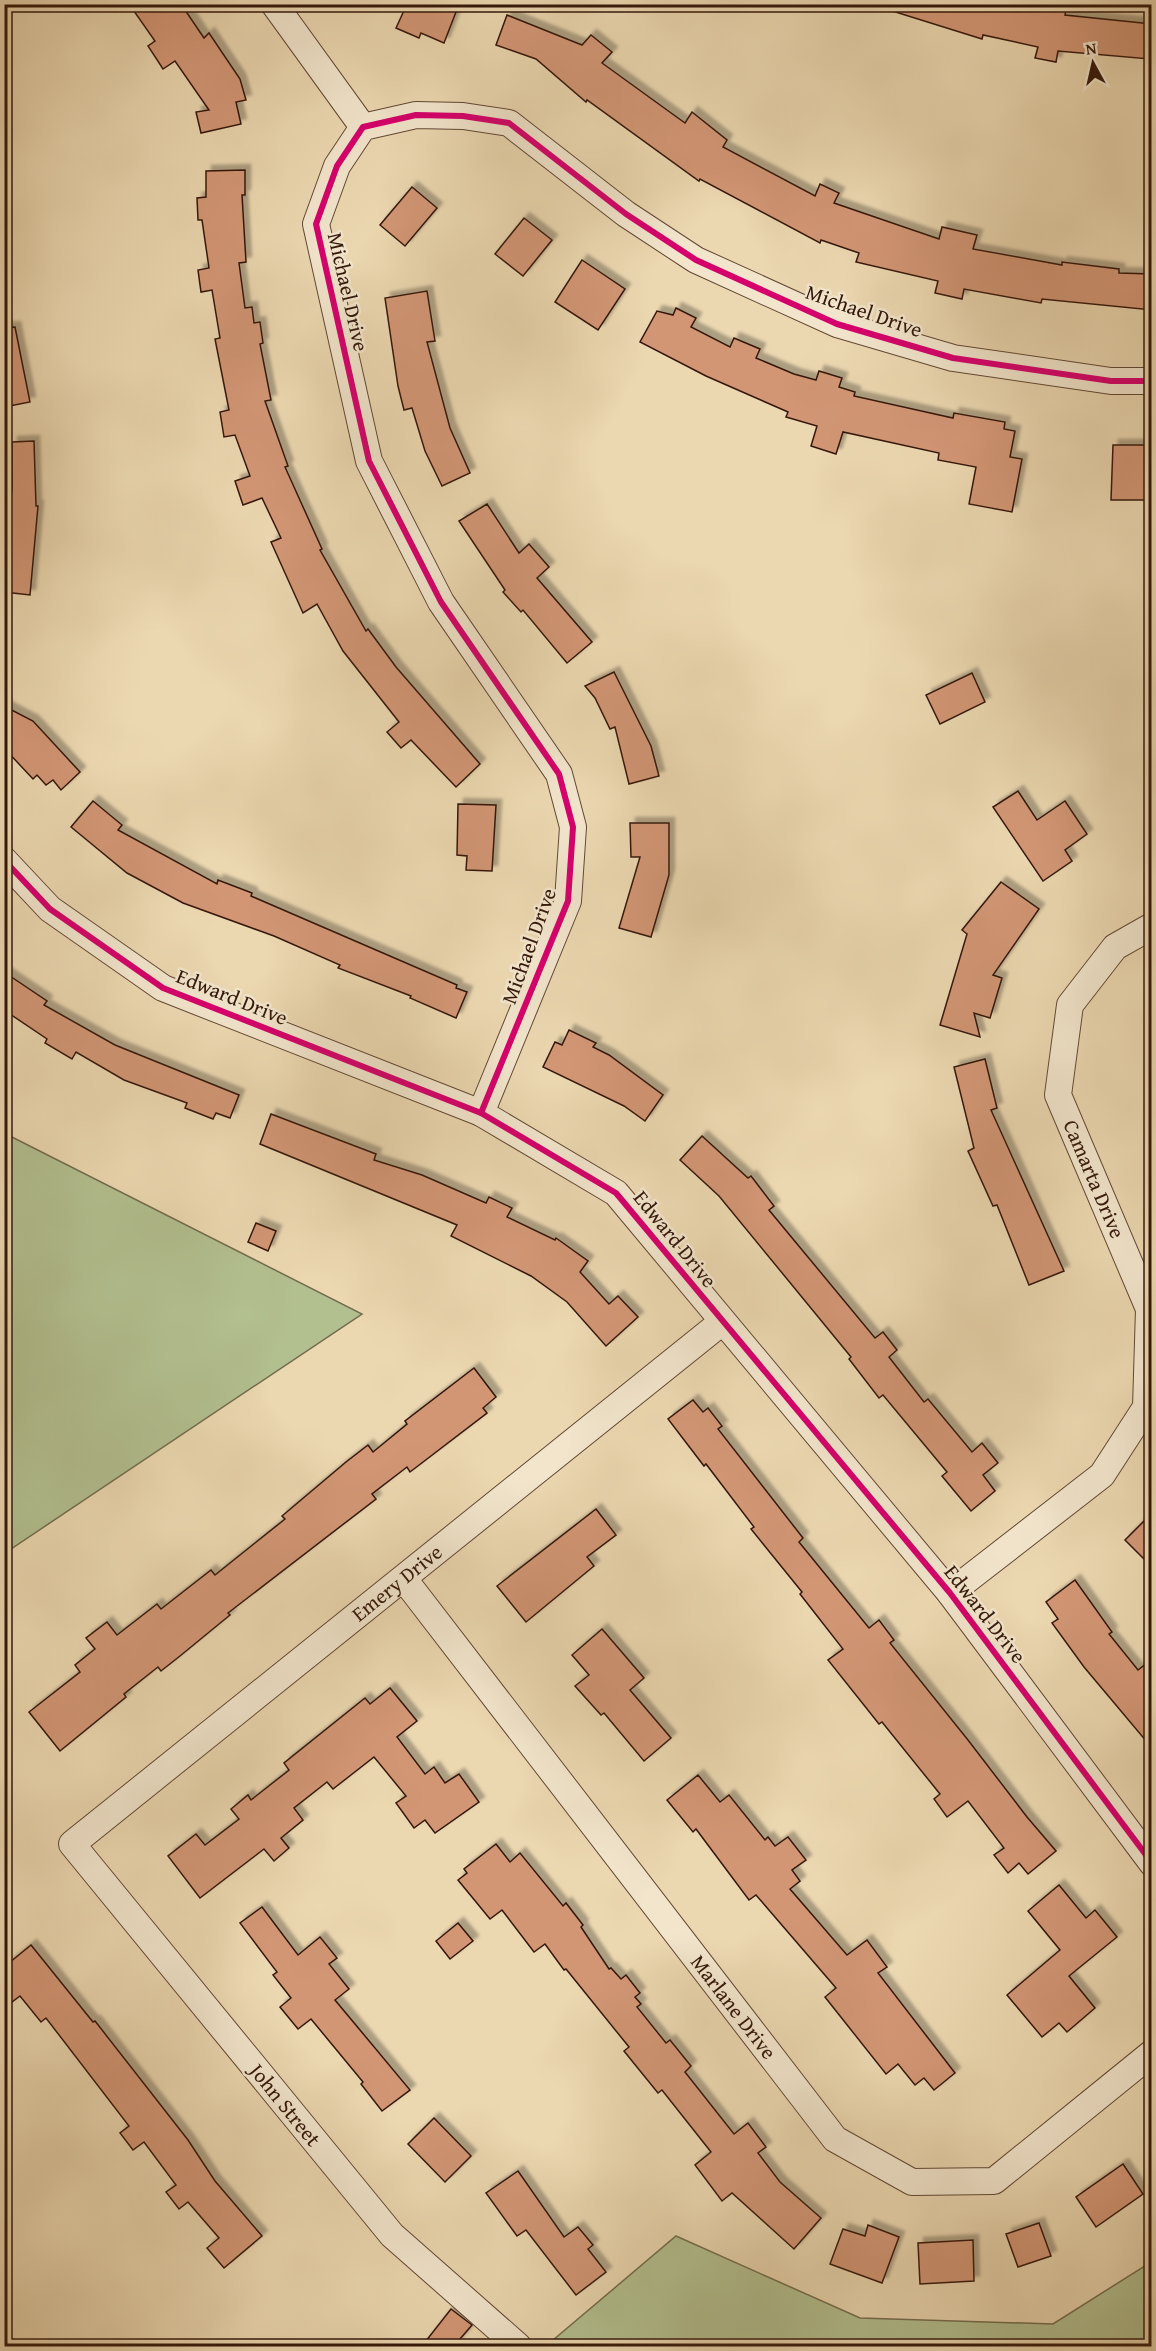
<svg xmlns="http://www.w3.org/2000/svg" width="1156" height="2351" font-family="'Gentium Book Plus',serif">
	<defs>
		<filter id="shadow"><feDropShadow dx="5.5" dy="-5.5" stdDeviation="1.5" flood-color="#0004"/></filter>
	</defs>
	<rect width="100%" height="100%" fill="#ebd7b0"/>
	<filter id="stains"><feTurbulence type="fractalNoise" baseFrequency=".00333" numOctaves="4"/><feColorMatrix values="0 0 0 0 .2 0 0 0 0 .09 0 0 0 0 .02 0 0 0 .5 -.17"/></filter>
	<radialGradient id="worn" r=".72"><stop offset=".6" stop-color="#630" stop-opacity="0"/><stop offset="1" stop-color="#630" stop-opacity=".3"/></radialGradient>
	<g fill="#b2bf8f" stroke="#736c4d" stroke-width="1.5">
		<path d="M 4,1133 L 362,1314 L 5,1553 L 4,1553 Z"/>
		<path d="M 676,2236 L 860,2318 L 1053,2324 L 1151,2262 L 1151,2346 L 546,2346 Z"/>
	</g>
	<g fill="#d29674" stroke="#34180b" stroke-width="1.5" filter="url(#shadow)">
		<path d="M 129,4 L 181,4 L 204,38 L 209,33 L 240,79 L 246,100 L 236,102 L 241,124 L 201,133 L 196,112 L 209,110 L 175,61 L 163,69 L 148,46 L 155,41 Z"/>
		<path d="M 407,4 L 439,4 L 456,12 L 444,43 L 421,33 L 419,38 L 396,28 Z"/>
		<path d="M 890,4 L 1011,4 L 1045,11 L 1047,4 L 1067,4 L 1065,15 L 1152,24 L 1150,59 L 1058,51 L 1056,62 L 1035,58 L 1038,47 L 983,35 L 982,39 L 889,10 Z"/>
		<path d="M 507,15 L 582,45 L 591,35 L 612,52 L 602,63 L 685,123 L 692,112 L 727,140 L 723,147 L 815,196 L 820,184 L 839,193 L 834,203 L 939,239 L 942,227 L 977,235 L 973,249 L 1062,265 L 1062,262 L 1119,269 L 1119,273 L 1152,274 L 1152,310 L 1042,299 L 1041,303 L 964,289 L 962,299 L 935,293 L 938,281 L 856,262 L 859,253 L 821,240 L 820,243 L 700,179 L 699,181 L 587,100 L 586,102 L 536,59 L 496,45 Z"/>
		<path d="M 245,170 L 245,195 L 242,195 L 246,262 L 239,263 L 245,308 L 252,307 L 254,323 L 260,322 L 263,343 L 260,344 L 271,400 L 265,401 L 288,466 L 285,467 L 322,549 L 320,550 L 366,631 L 368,629 L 396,667 L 480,764 L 456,787 L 411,740 L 401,748 L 387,732 L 399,722 L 343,651 L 317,604 L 303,613 L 271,542 L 281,538 L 262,498 L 243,505 L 235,481 L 250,476 L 235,435 L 224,437 L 220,412 L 229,410 L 215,339 L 220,338 L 212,290 L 201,292 L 198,270 L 209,268 L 202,220 L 198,220 L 197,198 L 206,197 L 206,171 Z"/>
		<path d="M 412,187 L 437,208 L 405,246 L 380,225 Z"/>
		<path d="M 524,218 L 552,240 L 523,276 L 495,254 Z"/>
		<path d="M 582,260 L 625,289 L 598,330 L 555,302 Z"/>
		<path d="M 427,291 L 435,341 L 427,342 L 450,428 L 470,473 L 442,486 L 425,451 L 412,408 L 404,410 L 398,386 L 385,298 Z"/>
		<path d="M 676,308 L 696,318 L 691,327 L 730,347 L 734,338 L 760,349 L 756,358 L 794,374 L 816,380 L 819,371 L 842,378 L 839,387 L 855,392 L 854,396 L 953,418 L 954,413 L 1005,422 L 1004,429 L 1015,431 L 1010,457 L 1022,459 L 1012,512 L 969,504 L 976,467 L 938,460 L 939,453 L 843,432 L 836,454 L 811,446 L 817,426 L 786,417 L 788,412 L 706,376 L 640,342 L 657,311 L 673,315 Z"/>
		<path d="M 15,327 L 30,402 L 4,407 L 4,328 Z"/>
		<path d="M 34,441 L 36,506 L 38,506 L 30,595 L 4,592 L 4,561 L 12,489 L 12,442 Z"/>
		<path d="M 1113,445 L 1152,445 L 1152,500 L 1111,500 Z"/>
		<path d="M 487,504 L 519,553 L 529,544 L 549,567 L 537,578 L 592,642 L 567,663 L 523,610 L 521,612 L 503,592 L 505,590 L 459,521 Z"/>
		<path d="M 614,672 L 651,746 L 659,776 L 629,784 L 615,727 L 610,729 L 595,698 L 585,686 Z"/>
		<path d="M 972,673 L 985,702 L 940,724 L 926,695 Z"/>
		<path d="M 4,706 L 33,721 L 80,772 L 61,790 L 53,780 L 46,785 L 37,775 L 33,779 L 4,748 Z"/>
		<path d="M 1018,791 L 1037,820 L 1065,801 L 1087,834 L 1065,850 L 1072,861 L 1043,881 L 993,807 Z"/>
		<path d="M 93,801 L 122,825 L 118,830 L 217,884 L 218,880 L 252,893 L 251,896 L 457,985 L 456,988 L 467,992 L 456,1018 L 410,998 L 411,996 L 338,968 L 340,965 L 274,936 L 183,903 L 127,873 L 71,827 Z"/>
		<path d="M 458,804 L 496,805 L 492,871 L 466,870 L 467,856 L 457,855 Z"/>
		<path d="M 630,823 L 669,823 L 669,875 L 651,937 L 619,928 L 640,857 L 631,857 Z"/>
		<path d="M 1001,882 L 1039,909 L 993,975 L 1002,978 L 990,1018 L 974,1013 L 980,1037 L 940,1025 L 967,934 L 962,930 Z"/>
		<path d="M 4,972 L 47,1001 L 44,1005 L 115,1045 L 239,1095 L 230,1118 L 216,1113 L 213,1119 L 185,1108 L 187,1103 L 124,1080 L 76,1052 L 72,1059 L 45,1043 L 47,1039 L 4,1010 Z"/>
		<path d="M 569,1030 L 596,1043 L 593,1047 L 609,1055 L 663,1095 L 645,1121 L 624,1106 L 543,1067 L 555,1042 L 562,1045 Z"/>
		<path d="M 985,1059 L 997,1108 L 991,1110 L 1064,1271 L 1029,1285 L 997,1205 L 993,1206 L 968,1151 L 974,1148 L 954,1067 Z"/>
		<path d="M 271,1114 L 376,1154 L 374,1160 L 422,1175 L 486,1203 L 489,1197 L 512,1208 L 507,1217 L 555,1240 L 556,1238 L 588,1261 L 580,1272 L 609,1304 L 618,1296 L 638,1317 L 606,1346 L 567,1302 L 531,1276 L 451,1236 L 457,1225 L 260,1144 Z"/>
		<path d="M 702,1136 L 748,1178 L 751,1176 L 774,1206 L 769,1210 L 875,1338 L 883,1332 L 897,1350 L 889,1357 L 924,1402 L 928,1399 L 972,1452 L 982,1443 L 998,1463 L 983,1475 L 995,1491 L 971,1511 L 942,1476 L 947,1472 L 883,1395 L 879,1398 L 849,1359 L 851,1357 L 719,1196 L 680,1160 Z"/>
		<path d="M 256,1223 L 276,1231 L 268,1251 L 248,1242 Z"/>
		<path d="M 474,1368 L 496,1397 L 483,1408 L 487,1413 L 410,1472 L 407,1467 L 372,1494 L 376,1499 L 228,1613 L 230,1615 L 180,1656 L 161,1671 L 158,1667 L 124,1694 L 126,1697 L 60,1751 L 29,1712 L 80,1672 L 75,1665 L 95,1649 L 86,1638 L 107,1622 L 117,1635 L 157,1604 L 161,1609 L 211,1570 L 215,1575 L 285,1519 L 282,1516 L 346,1462 L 368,1445 L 373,1452 L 407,1424 L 405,1421 Z"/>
		<path d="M 693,1400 L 703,1412 L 708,1408 L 722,1426 L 718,1429 L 803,1538 L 799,1542 L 869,1628 L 879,1620 L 894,1640 L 890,1643 L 968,1740 L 1027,1817 L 1056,1851 L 1028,1874 L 1019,1863 L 1008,1873 L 994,1855 L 1004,1848 L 968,1801 L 947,1817 L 934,1799 L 940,1794 L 882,1722 L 879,1724 L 828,1660 L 843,1649 L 800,1594 L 802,1592 L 751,1529 L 754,1527 L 706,1464 L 704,1466 L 668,1419 Z"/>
		<path d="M 596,1509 L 616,1535 L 587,1557 L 594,1566 L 526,1622 L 497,1586 Z"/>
		<path d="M 1152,1513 L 1152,1567 L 1125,1540 Z"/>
		<path d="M 1075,1580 L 1112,1632 L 1109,1634 L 1138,1670 L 1152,1659 L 1152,1748 L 1084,1667 L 1052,1623 L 1058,1619 L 1046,1602 Z"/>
		<path d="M 602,1629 L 644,1678 L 630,1690 L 671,1738 L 644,1761 L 604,1713 L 601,1715 L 575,1686 L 589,1675 L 572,1655 Z"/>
		<path d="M 390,1688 L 417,1721 L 397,1737 L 425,1774 L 434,1767 L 445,1783 L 459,1774 L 479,1802 L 435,1833 L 425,1820 L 414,1828 L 396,1803 L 406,1796 L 374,1757 L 333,1789 L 327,1782 L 294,1808 L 303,1820 L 281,1838 L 289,1848 L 274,1861 L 264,1849 L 200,1898 L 168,1856 L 196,1834 L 205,1845 L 239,1819 L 231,1809 L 248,1795 L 251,1800 L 289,1770 L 284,1763 L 365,1698 L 370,1704 Z"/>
		<path d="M 698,1775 L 720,1802 L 729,1795 L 765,1840 L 768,1837 L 775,1846 L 788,1837 L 806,1860 L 792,1870 L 800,1881 L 790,1889 L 847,1955 L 867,1940 L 887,1967 L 878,1973 L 955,2073 L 934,2090 L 924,2078 L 915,2085 L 898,2064 L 886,2074 L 825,1997 L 836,1988 L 756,1895 L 749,1900 L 696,1829 L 693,1832 L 667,1800 Z"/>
		<path d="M 496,1844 L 510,1862 L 520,1853 L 563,1906 L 566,1903 L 583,1925 L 581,1927 L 609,1969 L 611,1968 L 621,1979 L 626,1975 L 640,1993 L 635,1997 L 641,2004 L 637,2007 L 666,2043 L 670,2040 L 691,2066 L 685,2072 L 734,2134 L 748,2123 L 766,2147 L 758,2153 L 780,2182 L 821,2218 L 794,2249 L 732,2193 L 722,2201 L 695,2165 L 711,2152 L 662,2090 L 658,2093 L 624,2051 L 629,2047 L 566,1969 L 564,1970 L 545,1944 L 534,1952 L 502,1910 L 490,1919 L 458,1880 L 467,1873 L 464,1869 Z"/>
		<path d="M 1059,1885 L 1086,1918 L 1095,1910 L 1117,1937 L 1069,1976 L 1095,2008 L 1067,2032 L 1059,2023 L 1042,2037 L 1007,1995 L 1060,1950 L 1028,1911 Z"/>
		<path d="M 262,1907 L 298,1955 L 320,1937 L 337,1958 L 329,1964 L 349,1989 L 335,2000 L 410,2090 L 382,2111 L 361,2084 L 363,2082 L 311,2019 L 298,2029 L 280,2007 L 291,1998 L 273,1975 L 277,1972 L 240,1923 Z"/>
		<path d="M 458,1923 L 473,1941 L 450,1959 L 436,1941 Z"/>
		<path d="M 31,1945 L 93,2022 L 95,2021 L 188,2140 L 215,2181 L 262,2236 L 224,2268 L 207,2248 L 219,2238 L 188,2202 L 179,2209 L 166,2192 L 176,2185 L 144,2142 L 133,2150 L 120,2133 L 129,2126 L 46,2018 L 41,2022 L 20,1996 L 4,2008 L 4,1967 Z"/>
		<path d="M 434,2118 L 471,2156 L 445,2182 L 408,2144 Z"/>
		<path d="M 1123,2164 L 1143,2194 L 1096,2227 L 1076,2197 Z"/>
		<path d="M 518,2171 L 564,2237 L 578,2227 L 593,2245 L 588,2249 L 606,2272 L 576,2295 L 526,2230 L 517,2236 L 486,2193 Z"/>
		<path d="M 1039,2223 L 1051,2256 L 1018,2267 L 1006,2234 Z"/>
		<path d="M 868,2225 L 899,2237 L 882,2283 L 830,2264 L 843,2229 L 865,2236 Z"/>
		<path d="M 973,2240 L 974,2281 L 920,2284 L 918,2243 Z"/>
		<path d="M 451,2309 L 472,2325 L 454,2346 L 422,2346 Z"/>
	</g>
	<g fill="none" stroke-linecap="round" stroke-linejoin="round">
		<g stroke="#624834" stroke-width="28">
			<g id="street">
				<path d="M 274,4 L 363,127"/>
				<path d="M 4,860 L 50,909 L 163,988 L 481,1113 L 616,1193 L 950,1593 L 1152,1863"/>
				<path d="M 481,1113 L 568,901 L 573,827 L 559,774 L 441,602 L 369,461 L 316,224 L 337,166 L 363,127 L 416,115 L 463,116 L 509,123 L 626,214 L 696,260 L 837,324 L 953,358 L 1111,381 L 1152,381"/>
				<path id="s1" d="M 404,1579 L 835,2139 L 912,2182 L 994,2181 L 1152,2053"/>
				<path d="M 950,1593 L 1102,1475 L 1146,1407 L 1149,1309 L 1058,1095 L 1070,1005 L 1115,947 L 1152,926"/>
				<path id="s2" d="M 518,2346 L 392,2235 L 72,1844 L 722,1322"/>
			</g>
		</g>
		<use href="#street" stroke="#f2e5cc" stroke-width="26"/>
		<g stroke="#f2e5cc" stroke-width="10">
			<g id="cycleway">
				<path d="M 4,860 L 50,909 L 163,988 L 481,1113 L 616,1193 L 950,1593 L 1152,1863"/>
				<path d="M 481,1113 L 568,901 L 573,827 L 559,774 L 441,602 L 369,461 L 316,224 L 337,166 L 363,127 L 416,115 L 463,116 L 509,123 L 626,214 L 696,260 L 837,324 L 953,358 L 1111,381 L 1152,381"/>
			</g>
		</g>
		<use href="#cycleway" stroke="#d6006c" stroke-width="6"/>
	</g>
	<g text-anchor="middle" stroke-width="5" stroke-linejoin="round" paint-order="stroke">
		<g font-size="21" fill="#34180b" stroke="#f2e5cc">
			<text transform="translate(348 292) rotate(77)" y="7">Michael Drive</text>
			<text transform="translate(864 311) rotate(19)" y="7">Michael Drive</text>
			<text transform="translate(529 946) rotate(-70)" y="7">Michael Drive</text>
			<text transform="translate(232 997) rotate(22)" y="7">Edward Drive</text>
			<text transform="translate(1094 1179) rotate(67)" y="7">Camarta Drive</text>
			<text transform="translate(675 1239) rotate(51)" y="7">Edward Drive</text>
			<text dy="7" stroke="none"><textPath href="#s2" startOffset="1090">Emery Drive</textPath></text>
			<text transform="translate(985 1614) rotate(52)" y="7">Edward Drive</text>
			<text dy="7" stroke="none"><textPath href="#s1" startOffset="540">Marlane Drive</textPath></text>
			<text transform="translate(285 2105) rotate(51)" y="7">John Street</text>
		</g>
	</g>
	<rect width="1156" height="2351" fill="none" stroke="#ebd7b0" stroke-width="24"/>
	<rect x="6" y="6" width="1144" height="2339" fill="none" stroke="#34180b" stroke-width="3"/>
	<rect x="12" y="12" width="1132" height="2327" fill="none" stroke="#34180b" stroke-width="1.5"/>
	<g transform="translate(1093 63) rotate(352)" stroke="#f2e5cc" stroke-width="4.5" paint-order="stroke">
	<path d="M0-4.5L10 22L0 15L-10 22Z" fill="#34180b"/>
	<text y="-9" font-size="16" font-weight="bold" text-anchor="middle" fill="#34180b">N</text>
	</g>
	<rect width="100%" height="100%" filter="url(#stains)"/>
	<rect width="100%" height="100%" fill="url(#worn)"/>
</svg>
